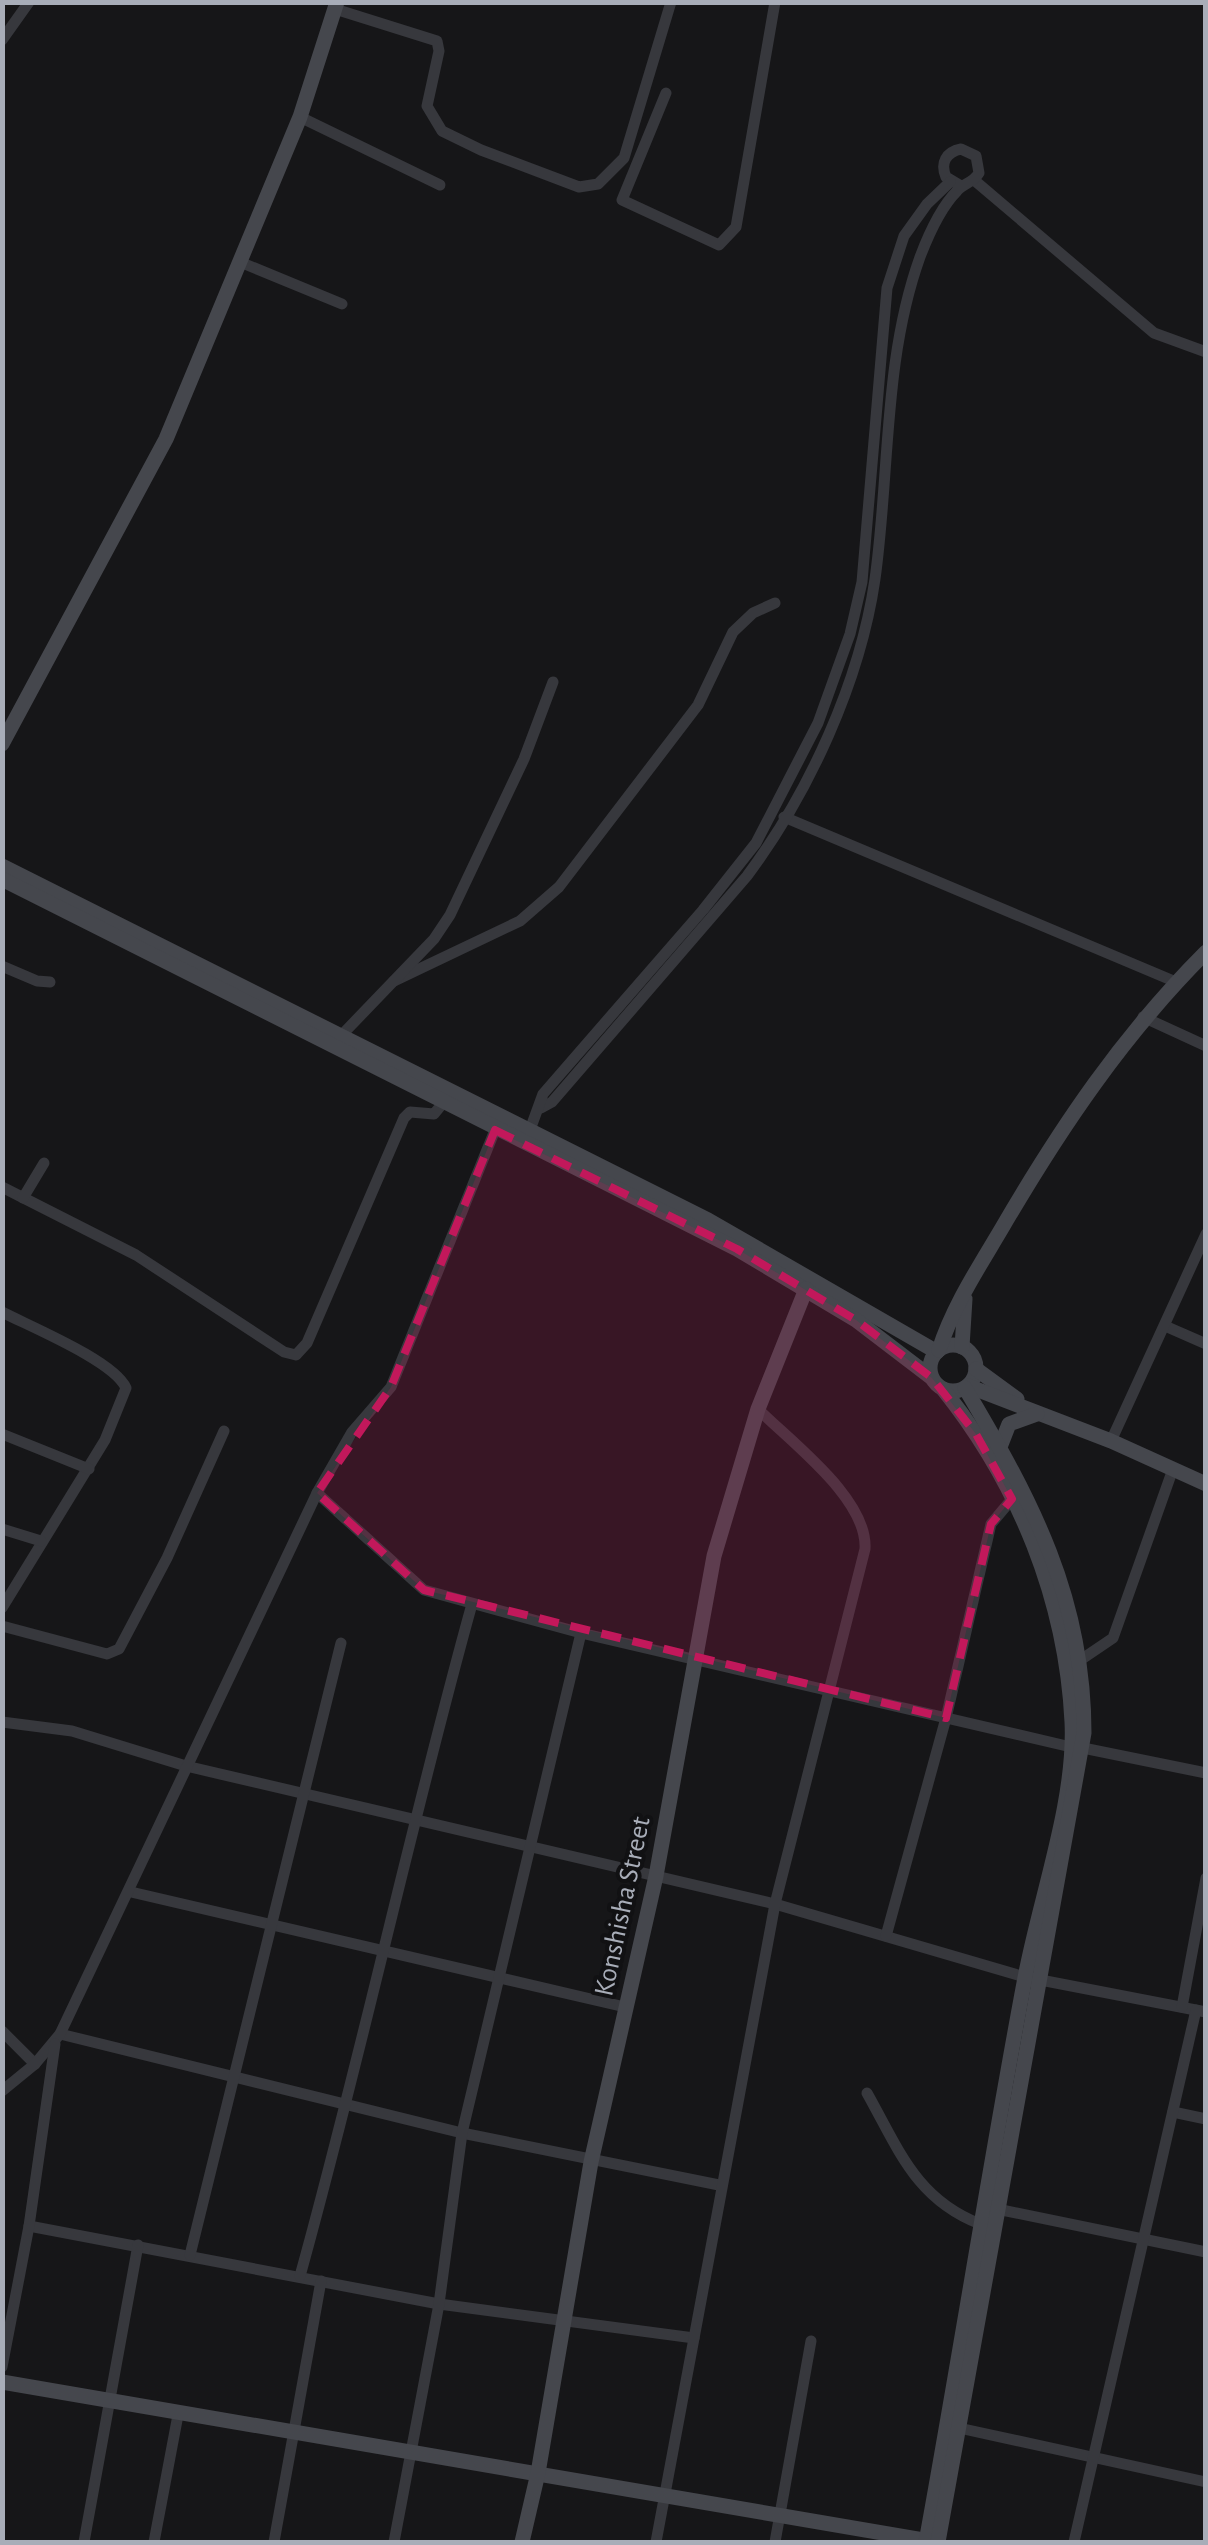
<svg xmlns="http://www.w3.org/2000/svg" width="1208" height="2545" font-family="'Alegreya Sans',sans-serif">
	<rect width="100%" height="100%" fill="#161618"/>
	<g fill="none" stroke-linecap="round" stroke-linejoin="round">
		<g stroke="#37383d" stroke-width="11">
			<path d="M 335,9 L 437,41 L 439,51 L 427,106 L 442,131 L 481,150 L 579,187 L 598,184 L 624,158 L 671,2"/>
			<path d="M 2,40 L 29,2"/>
			<path d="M 666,93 L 622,200 L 719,245 L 736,227 L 775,2"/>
			<path d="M 300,117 L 440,185"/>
			<path d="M 974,180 L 1154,333 L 1206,352"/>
			<path d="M 240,262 L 342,304"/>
			<path d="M 784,817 L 1176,982"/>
			<path d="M 2,966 L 37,981 L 50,982"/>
			<path d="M 394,981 L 520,921 L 559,887 L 698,705 L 733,632 L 753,613 L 775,603"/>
			<path d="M 1143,1017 L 1206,1046"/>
			<path d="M 336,1041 L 434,939 L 450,915 L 524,759 L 553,682"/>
			<path d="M 541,1108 L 552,1102 L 747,876 C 809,793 860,682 875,579 C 890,472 883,360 920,257 C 928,236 941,207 957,191 C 964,183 973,183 979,173 L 976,156 L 961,149 C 946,152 940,163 946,177 L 961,186"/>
			<path d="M 527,1138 L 543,1094 L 703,910 L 756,843 L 818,723 L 850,634 L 862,582 L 887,288 L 904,236 L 927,204 L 950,182"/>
			<path d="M 2,1187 L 136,1255 L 284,1352 L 296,1355 L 307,1343 L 404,1118 L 410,1112 L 434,1114 L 443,1103"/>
			<path d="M 23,1198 L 44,1163"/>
			<path d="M 2,1312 C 31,1327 114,1361 126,1388 L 105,1440 L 2,1608"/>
			<path d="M 1165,1326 L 1206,1344"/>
			<path d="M 2,1434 L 89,1469"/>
			<path d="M 1111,1441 L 1206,1234"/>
			<path d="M 317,1493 L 424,1590 L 581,1633 L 1071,1747"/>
			<path d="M 2,1529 L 41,1541"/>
			<path d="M 2,1626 L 107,1654 L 119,1649 L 167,1558 L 224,1431"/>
			<path d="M 1079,1661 L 1113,1638 L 1173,1469"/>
			<path d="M 2,1722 L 72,1731 L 186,1766 L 775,1904 L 1025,1977 L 1206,2012"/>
			<path d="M 1083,1748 L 1206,1773"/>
			<path d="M 131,1892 L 625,2007"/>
			<path d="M 886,1936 L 946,1718 L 991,1524 L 1012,1499"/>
			<path d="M 1182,2007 L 1206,1878"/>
			<path d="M 2,2031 L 35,2064"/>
			<path d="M 60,2034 L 462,2133 L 719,2185"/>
			<path d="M 2,2091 L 35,2064 L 60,2034 L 317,1493 L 352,1432 L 391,1387 L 495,1130"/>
			<path d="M 867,2093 C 899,2150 916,2199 980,2224"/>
			<path d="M 1173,2112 L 1206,2119"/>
			<path d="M 997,2209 L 1206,2252"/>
			<path d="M 29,2226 L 439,2304 L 694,2338"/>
			<path d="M 190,2255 L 341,1643"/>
			<path d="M 300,2276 C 362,2053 410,1827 472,1604"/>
			<path d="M 2,2367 L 29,2226 L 55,2044"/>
			<path d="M 959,2428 L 1206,2482"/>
			<path d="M 84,2542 L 138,2245"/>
			<path d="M 154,2542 L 178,2415"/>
			<path d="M 274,2542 L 321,2281"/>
			<path d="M 394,2542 L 439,2304 L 462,2133 L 581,1633"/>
			<path d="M 656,2542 L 775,1904 L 865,1549 C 868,1499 792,1443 758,1409"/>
			<path d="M 775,2542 L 811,2341"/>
			<path d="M 1074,2542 L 1196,2010"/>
		</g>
		<g stroke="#45474d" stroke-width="15">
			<path d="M 2,744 L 166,439 L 300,117 L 337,2"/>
			<path d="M 2,866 L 708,1220 L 937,1352"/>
			<path d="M 2,879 L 737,1249 L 856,1320 L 932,1378"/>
			<circle cx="953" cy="1368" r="23"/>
			<path d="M 962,1347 L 965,1299"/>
			<path d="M 939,1350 C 953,1306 979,1267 1002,1228 C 1061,1127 1123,1035 1206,952"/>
			<path d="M 976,1369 L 1017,1399"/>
			<path d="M 968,1386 L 1111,1441 L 1206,1484"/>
			<path d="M 1000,1447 L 1009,1424 L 1037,1414"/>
			<path d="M 2,2382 L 935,2542"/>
			<path d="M 522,2542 L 538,2473 L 591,2162 L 656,1876 L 714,1556 L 758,1409 L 806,1289"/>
			<path d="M 926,2542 C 960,2356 989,2169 1024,1983 C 1038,1903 1076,1803 1072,1722 C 1066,1600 1019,1484 943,1389"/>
			<path d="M 938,2542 L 1084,1733 C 1084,1598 1032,1501 965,1388"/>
		</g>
	</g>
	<path fill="#c2185b" fill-opacity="0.2" stroke="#c2185b" stroke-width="8" stroke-dasharray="20 12" stroke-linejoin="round" d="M 495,1130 L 737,1249 L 856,1320 L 932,1378 L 976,1434 L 1012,1499 L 991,1524 L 946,1718 L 424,1590 L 317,1493 L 391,1387 Z"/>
	<g text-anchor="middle" stroke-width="8" stroke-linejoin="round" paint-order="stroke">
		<g font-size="28" fill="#a8adb8" stroke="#111113">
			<text transform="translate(621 1906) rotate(-78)" y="10">Konshisha Street</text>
		</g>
	</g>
	<rect width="1208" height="2545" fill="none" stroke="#a8adb8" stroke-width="10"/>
</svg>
